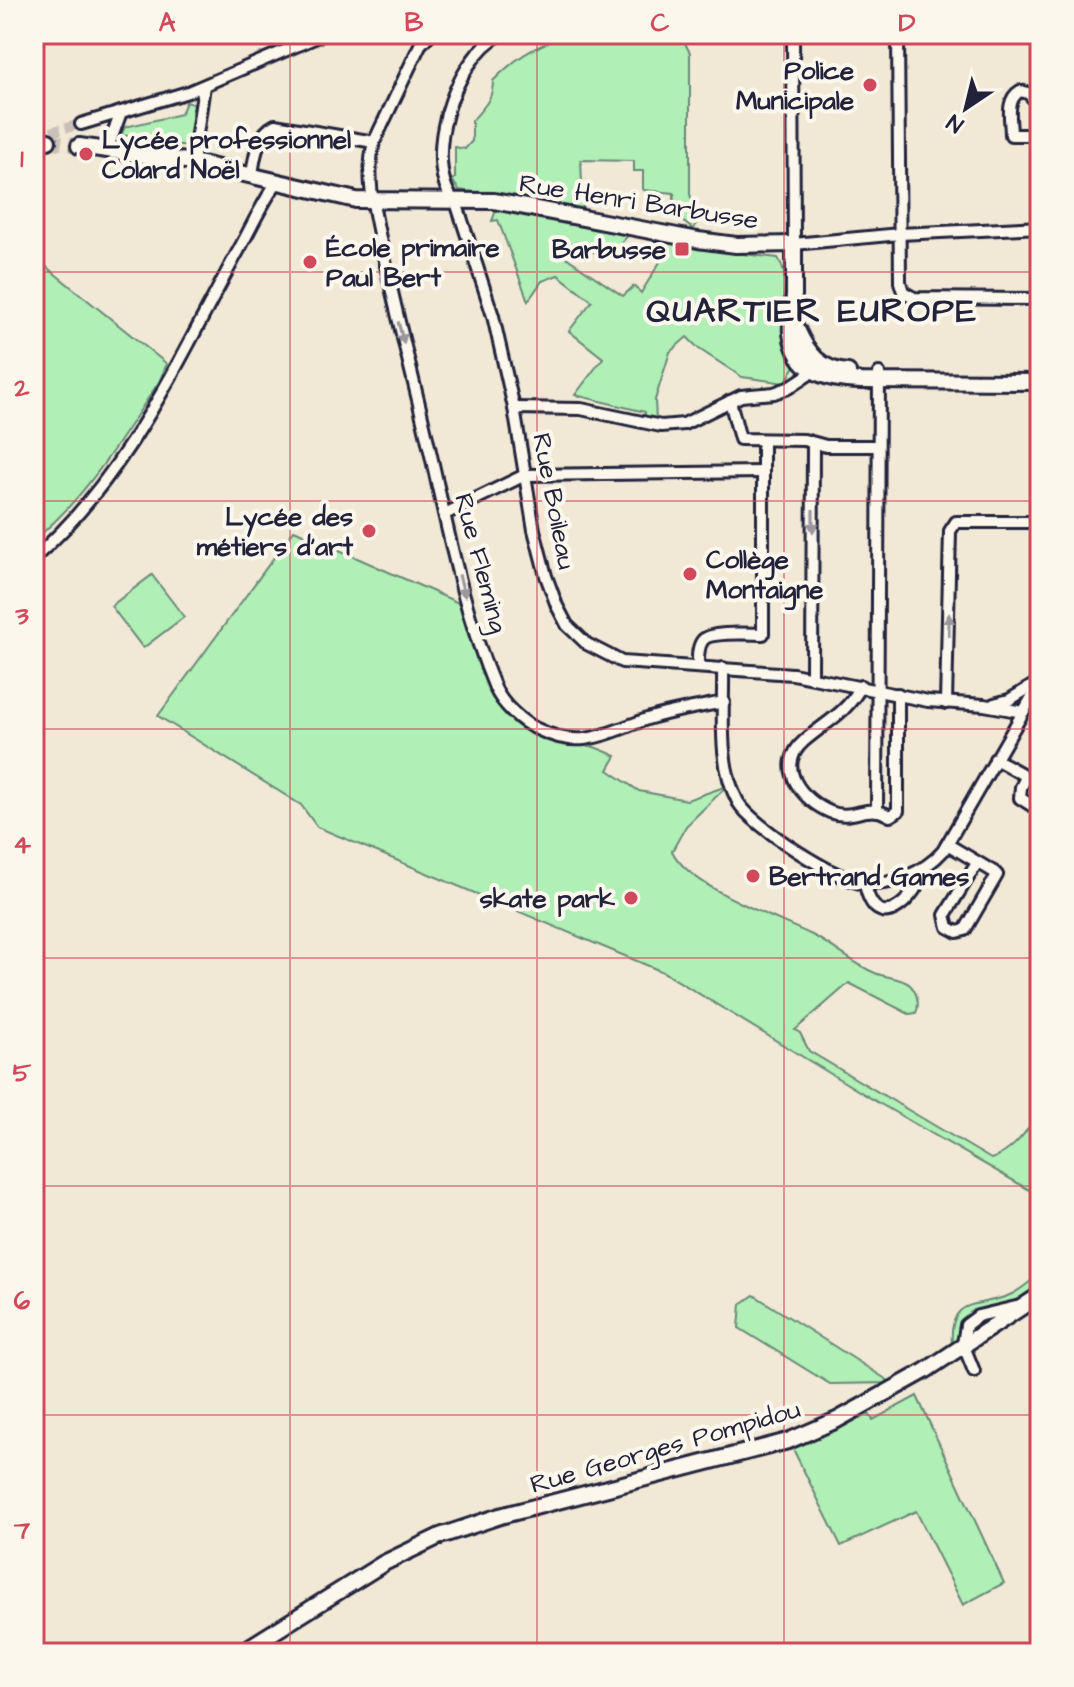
<svg xmlns="http://www.w3.org/2000/svg" width="1074" height="1687" font-family="'Architects Daughter',sans-serif">
	<rect width="100%" height="100%" fill="#f1e9d6"/>
	<filter id="ink" filterUnits="userSpaceOnUse"><feTurbulence type="fractalNoise" baseFrequency=".0125" numOctaves="2"/><feDisplacementMap in="SourceGraphic" scale="16" xChannelSelector="R" yChannelSelector="G"/><feConvolveMatrix kernelMatrix="1 2 1 2 8 2 1 2 1" color-interpolation-filters="sRGB"/></filter>
	<g filter="url(#ink)">
		<g fill="#b0efb5" stroke="#698878" stroke-width="2">
			<path d="M 581,34 L 658,38 L 664,37 L 666,34 L 686,34 L 685,43 L 690,53 L 690,194 L 698,221 L 693,229 L 674,215 L 674,193 L 643,190 L 643,171 L 634,171 L 634,161 L 581,160 L 583,208 L 459,190 L 452,180 L 455,178 L 455,147 L 465,149 L 472,141 L 472,121 C 482,108 493,101 493,81 C 518,55 544,39 581,34 Z"/>
			<path d="M 186,102 L 194,104 L 188,149 L 186,146 L 121,135 L 125,127 L 181,114 Z"/>
			<path d="M 503,208 L 632,231 L 607,259 L 576,242 L 563,255 L 623,296 L 634,286 L 641,293 L 663,257 L 656,251 L 661,240 L 709,250 L 778,258 C 793,281 778,310 783,335 C 785,345 791,357 795,366 L 785,383 L 742,377 L 699,349 L 687,337 L 670,352 L 655,400 L 656,420 L 645,418 L 645,412 L 575,395 L 603,358 L 569,331 L 592,301 L 558,275 L 542,281 L 528,301 L 498,220 L 492,221 L 495,213 Z"/>
			<path d="M 34,257 L 167,364 L 159,382 C 121,438 87,497 34,540 Z"/>
			<path d="M 294,530 L 461,604 C 476,652 485,714 537,735 C 554,742 570,742 587,745 C 596,747 607,752 616,756 L 608,770 L 639,791 L 687,800 L 727,786 L 686,826 L 672,851 C 690,888 775,917 812,935 C 834,946 852,963 875,973 C 886,978 901,977 910,985 C 917,992 920,1004 916,1013 L 909,1014 L 849,983 L 795,1030 L 800,1033 L 809,1051 L 991,1159 C 1014,1151 1026,1131 1040,1113 L 1040,1196 L 877,1102 L 663,972 L 317,827 L 301,805 L 158,716 Z"/>
			<path d="M 152,575 L 184,617 L 143,648 L 111,606 Z"/>
			<path d="M 1040,1274 L 1040,1291 L 1033,1295 L 967,1317 L 958,1342 L 952,1345 C 948,1292 982,1310 1014,1293 C 1023,1288 1032,1280 1040,1274 Z"/>
			<path d="M 754,1295 L 892,1383 L 830,1384 L 739,1328 L 741,1304 Z"/>
			<path d="M 917,1396 L 1004,1583 L 963,1605 L 916,1511 L 841,1546 L 793,1449 L 869,1414 L 873,1420 Z"/>
		</g>
		<g fill="none" stroke-linecap="round" stroke-linejoin="round">
			<path stroke="#c8c1b7" stroke-width="10" stroke-dasharray="10 5" stroke-linecap="butt" d="M 51,132 L 81,124"/>
			<path stroke="#c8c1b7" stroke-width="14" stroke-dasharray="14 7" stroke-linecap="butt" d="M 48,141 L 79,146"/>
			<g stroke="#22223b" stroke-width="16">
				<g id="street">
					<path d="M 430,34 L 420,45 L 374,142 C 364,181 377,222 385,261 C 397,316 411,370 424,425 C 445,513 460,604 495,688 C 502,704 521,722 537,729 C 582,751 606,733 647,719 C 672,711 698,707 724,702"/>
					<path d="M 501,34 C 454,58 419,164 457,205 L 493,316 L 514,408 L 534,530 L 546,576 L 557,606 L 567,625 L 587,644 L 622,662 L 793,674 L 928,701 L 984,705 L 1023,712"/>
					<path d="M 793,34 L 794,244 L 900,234 L 1040,227"/>
					<path d="M 898,34 L 900,282 L 903,292 L 914,298 L 1040,299"/>
					<path d="M 1037,107 L 1035,122 L 1040,165"/>
					<path d="M 1036,111 L 1035,100 L 1028,93 L 1020,91 C 1005,100 1011,120 1011,135 L 1037,135"/>
					<path d="M 81,124 L 188,92 L 324,34"/>
					<path d="M 108,148 L 121,112"/>
					<path d="M 193,162 L 204,86"/>
					<path d="M 252,174 C 255,156 257,134 275,125 L 374,142"/>
					<path d="M 730,401 L 740,439 L 804,440 L 826,446 L 878,446"/>
					<path d="M 514,408 L 581,409 L 661,426 L 684,424 L 741,396 L 774,393 L 788,388 L 808,375 L 815,367"/>
					<path d="M 445,514 L 525,475 L 763,472"/>
					<path d="M 34,558 C 127,477 178,361 236,255 C 249,232 260,207 275,185 L 273,181"/>
					<path d="M 698,667 C 698,658 697,647 703,640 C 711,631 750,634 763,634 L 763,440"/>
					<path d="M 723,668 C 724,711 717,763 738,802 C 752,826 839,882 866,884 C 894,886 925,871 943,851 L 1040,683"/>
					<path d="M 812,676 L 813,443"/>
					<path d="M 861,686 C 847,713 826,722 804,741 C 774,767 803,801 830,812 C 849,820 862,808 878,811 C 882,812 886,814 890,816 L 898,811 L 898,694"/>
					<path d="M 946,703 L 950,531 L 956,522 L 1040,522"/>
					<path d="M 994,704 L 1009,700 L 1037,683"/>
					<path d="M 995,759 L 1040,784"/>
					<path d="M 1027,776 L 1021,787 L 1020,798 L 1031,805 L 1040,801"/>
					<path d="M 877,811 L 879,373"/>
					<path d="M 947,844 L 994,872 L 997,875 L 965,930 L 957,932 L 948,927 L 945,915 L 977,863"/>
					<path d="M 865,884 C 876,939 916,899 925,868"/>
					<path d="M 974,1371 L 963,1344 L 966,1325 L 978,1316 L 1016,1307"/>
				</g>
			</g>
			<g stroke="#22223b" stroke-width="20">
				<g id="secondary">
					<path d="M 34,139 L 48,141"/>
					<path d="M 79,146 L 193,162 L 356,200 L 494,201 L 698,240 L 736,245 L 794,244 C 794,261 794,278 794,295 C 793,307 790,320 791,333 C 796,373 827,380 861,381 L 1040,382"/>
					<path d="M 797,329 C 808,354 821,370 848,372"/>
					<path d="M 240,1653 L 384,1563 L 440,1536 L 500,1516 L 788,1441 L 837,1420 L 925,1371 L 1040,1295"/>
				</g>
			</g>
			<use href="#street" stroke="#fbf7ec" stroke-width="10"/>
			<use href="#secondary" stroke="#fbf7ec" stroke-width="14"/>
		</g>
		<defs><path id="oneway-solid" d="M-6-.8H1V-3.2L6.5 0L1 3.2V.8H-6Z" transform="scale(2)"/></defs>
		<g fill="#99979c">
			<use href="#oneway-solid" transform="translate(401 333) rotate(76)"/>
			<use href="#oneway-solid" transform="translate(813 521) rotate(90)"/>
			<use href="#oneway-solid" transform="translate(462 586) rotate(75)"/>
			<use href="#oneway-solid" transform="translate(949 625) rotate(-90)"/>
		</g>
	</g>
	<path fill="none" stroke="#d1495b" stroke-width="2" stroke-opacity="0.55" d="M 290,34 L 290,1653M 537,34 L 537,1653M 784,34 L 784,1653M 34,272 L 1040,272M 34,501 L 1040,501M 34,729 L 1040,729M 34,958 L 1040,958M 34,1186 L 1040,1186M 34,1415 L 1040,1415"/>
	<g fill="#d1495b" stroke="#fbf7ec" stroke-width="3">
		<circle cx="870" cy="85" r="8"/>
		<circle cx="86" cy="154" r="8"/>
		<rect x="674" y="241" width="16" height="16" rx="4"/>
		<circle cx="310" cy="262" r="8"/>
		<circle cx="369" cy="531" r="8"/>
		<circle cx="690" cy="574" r="8"/>
		<circle cx="753" cy="876" r="8"/>
		<circle cx="631" cy="898" r="8"/>
	</g>
	<g text-anchor="middle" stroke-width="8" stroke-linejoin="round" paint-order="stroke">
		<g font-size="26" font-weight="bold" fill="#22223b" stroke="#fbf7ec" text-anchor="end">
			<text x="854" y="79">Police<tspan x="854" dy="30">Municipale</tspan></text>
			<text x="102" y="148" text-anchor="start">Lycée professionnel<tspan x="102" dy="30">Colard Noël</tspan></text>
			<text x="326" y="256" text-anchor="start">École primaire<tspan x="326" dy="30">Paul Bert</tspan></text>
			<text x="666" y="258">Barbusse</text>
			<text x="353" y="525">Lycée des<tspan x="353" dy="30">métiers d'art</tspan></text>
			<text x="706" y="568" text-anchor="start">Collège<tspan x="706" dy="30">Montaigne</tspan></text>
			<text x="769" y="885" text-anchor="start">Bertrand Games</text>
			<text x="615" y="907">skate park</text>
		</g>
		<g font-size="26" fill="#22223b" stroke="#fbf7ec">
			<text transform="translate(639 201) rotate(9)" y="9">Rue Henri Barbusse</text>
			<text transform="translate(555 501) rotate(79)" y="9">Rue Boileau</text>
			<text transform="translate(482 563) rotate(75)" y="9">Rue Fleming</text>
			<text transform="translate(665 1446) rotate(-16)" y="9">Rue Georges Pompidou</text>
		</g>
		<g font-size="34" font-weight="bold" letter-spacing="2" fill="#22223b" stroke="#fbf7ec">
			<text x="812" y="321">QUARTIER EUROPE</text>
		</g>
	</g>
	<rect width="1074" height="1687" fill="none" stroke="#fbf7ec" stroke-width="88"/>
	<g transform="translate(966 108) rotate(215)" stroke="#fbf7ec" stroke-width="6" paint-order="stroke">
	<path d="M0-6L14 30L0 20L-14 30Z" fill="#22223b"/>
	<text y="-12" font-size="22" font-weight="bold" text-anchor="middle" fill="#22223b">N</text>
	</g>
	<rect x="44" y="44" width="986" height="1599" fill="none" stroke="#d1495b" stroke-width="3"/>
	<g font-size="26" text-anchor="middle" font-weight="bold" fill="#d1495b">
		<text x="167" y="31">A</text>
		<text x="414" y="31">B</text>
		<text x="660" y="31">C</text>
		<text x="907" y="31">D</text>
		<text x="22" y="167">1</text>
		<text x="22" y="396">2</text>
		<text x="22" y="624">3</text>
		<text x="22" y="853">4</text>
		<text x="22" y="1081">5</text>
		<text x="22" y="1309">6</text>
		<text x="22" y="1538">7</text>
	</g>
</svg>
